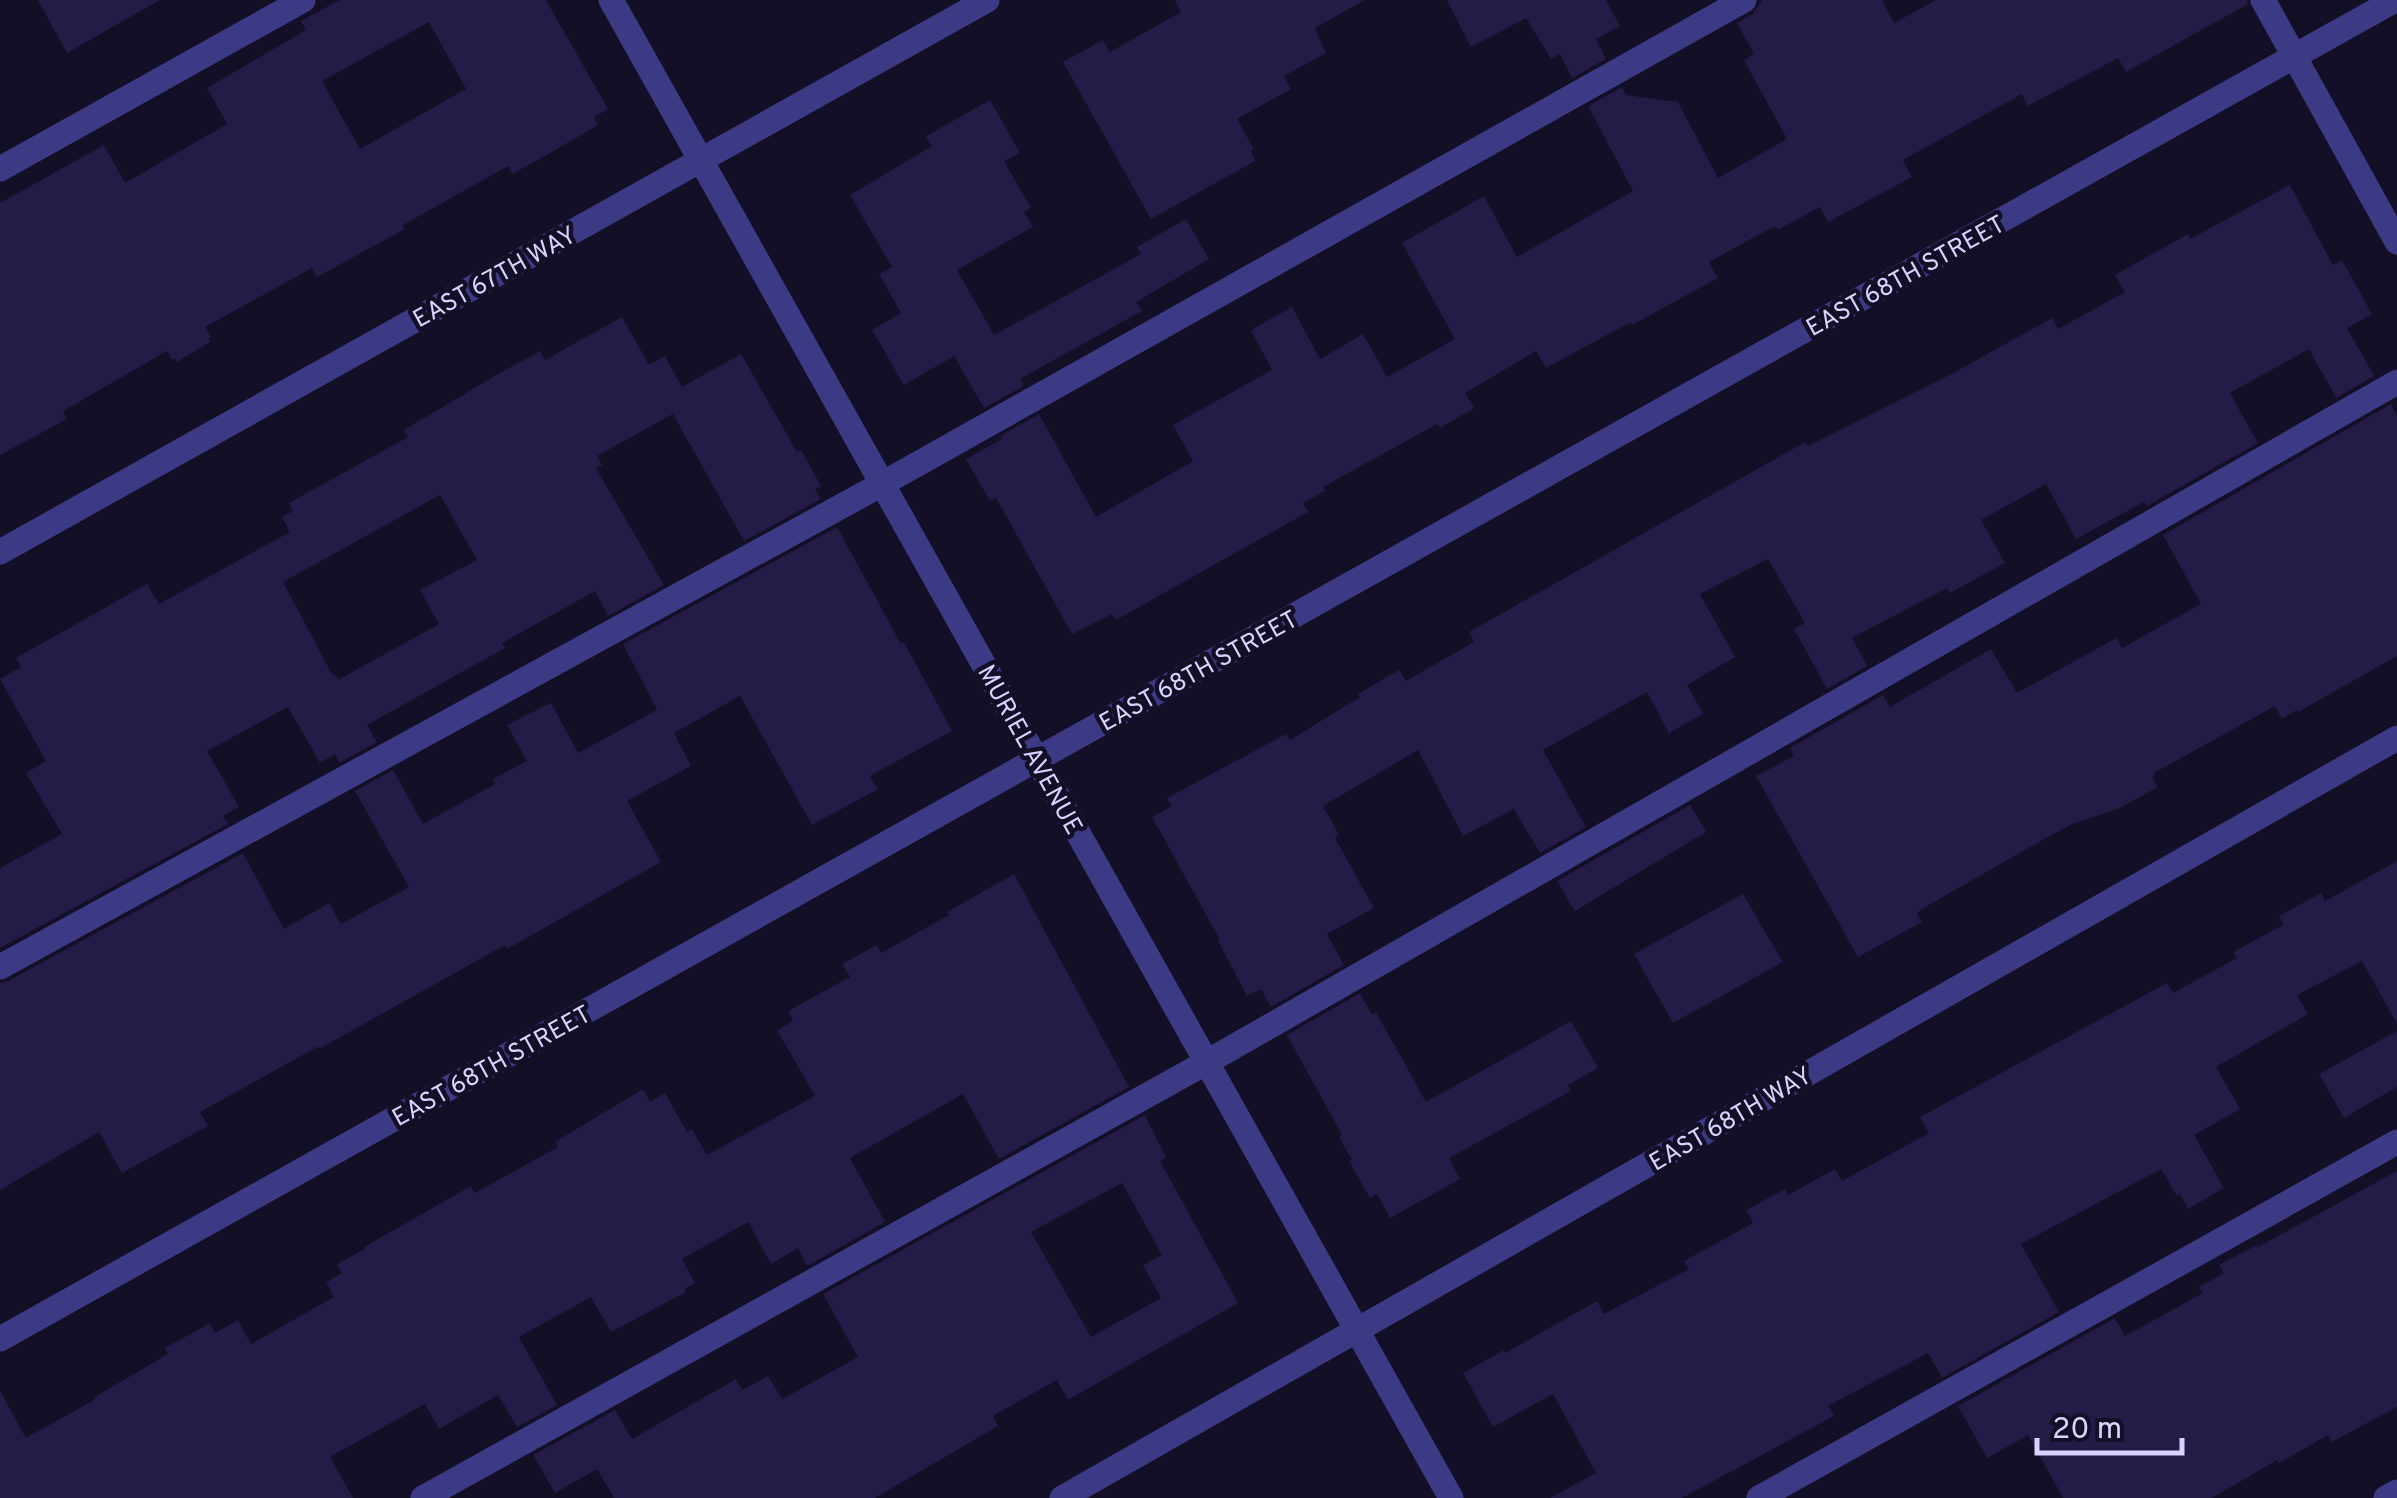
<svg xmlns="http://www.w3.org/2000/svg" width="2397" height="1498" font-family="Overpass,sans-serif">
	<rect width="100%" height="100%" fill="#130f26"/>
	<g fill="#241b47" fill-rule="evenodd">
		<path d="M 38,0 L 160,0 L 67,53 Z"/>
		<path d="M 340,0 L 546,0 L 608,109 L 594,117 L 598,125 L 552,152 L 512,174 L 508,166 L 403,225 L 405,229 L 317,277 L 312,268 L 205,327 L 211,337 L 209,338 L 210,342 L 177,362 L 175,358 L 172,360 L 167,351 L 63,411 L 67,419 L 0,455 L 0,203 L 104,145 L 125,183 L 227,124 L 207,88 L 306,30 L 301,21 ZM 429,22 L 466,89 L 360,149 L 322,81 Z"/>
		<path d="M 1175,0 L 1365,0 L 1315,28 L 1326,53 L 1284,76 L 1291,89 L 1237,119 L 1254,149 L 1251,151 L 1255,161 L 1151,219 L 1063,62 L 1103,40 L 1110,52 L 1181,12 Z"/>
		<path d="M 1447,0 L 1606,0 L 1620,26 L 1596,39 L 1606,59 L 1572,78 L 1560,54 L 1551,59 L 1526,18 L 1471,47 Z"/>
		<path d="M 1762,0 L 1882,0 L 1894,23 L 1936,0 L 2247,0 L 2248,4 L 2126,72 L 2118,58 L 2028,106 L 2022,94 L 1903,160 L 1912,177 L 1828,222 L 1820,207 L 1778,230 L 1775,226 L 1709,262 L 1718,278 L 1632,325 L 1631,322 L 1546,368 L 1536,351 L 1465,393 L 1474,408 L 1440,428 L 1437,424 L 1323,487 L 1325,491 L 1303,503 L 1308,512 L 1116,620 L 1112,614 L 1072,634 L 996,498 L 990,501 L 966,459 L 1002,439 L 1000,436 L 1039,414 L 1096,517 L 1193,461 L 1173,425 L 1272,370 L 1251,330 L 1292,307 L 1320,359 L 1363,334 L 1387,377 L 1455,339 L 1402,243 L 1484,196 L 1517,257 L 1633,191 L 1588,106 L 1622,87 L 1626,95 L 1678,102 L 1718,178 L 1787,139 L 1744,60 L 1754,54 L 1737,23 L 1753,14 Z"/>
		<path d="M 990,100 L 1020,153 L 1004,161 L 1031,208 L 1024,212 L 1033,227 L 957,270 L 994,335 L 1141,254 L 1137,247 L 1186,219 L 1209,259 L 1136,302 L 1142,311 L 1020,379 L 1024,386 L 984,408 L 954,356 L 904,385 L 872,330 L 901,313 L 879,274 L 892,267 L 850,195 L 932,146 L 926,136 Z"/>
		<path d="M 2290,185 L 2333,265 L 2342,260 L 2372,314 L 2347,328 L 2374,376 L 2336,398 L 2309,349 L 2230,393 L 2258,443 L 2147,506 L 2144,502 L 2076,539 L 2046,484 L 1981,520 L 2005,563 L 1950,593 L 1947,588 L 1852,638 L 1867,666 L 1827,689 L 1794,629 L 1805,623 L 1768,559 L 1700,594 L 1735,657 L 1687,685 L 1703,714 L 1669,733 L 1647,692 L 1543,750 L 1586,827 L 1540,853 L 1514,809 L 1463,836 L 1418,750 L 1323,806 L 1339,835 L 1335,838 L 1374,908 L 1327,934 L 1344,965 L 1271,1007 L 1261,989 L 1247,996 L 1217,939 L 1219,938 L 1152,817 L 1172,806 L 1167,798 L 1286,734 L 1290,740 L 1360,697 L 1358,694 L 1399,670 L 1406,681 L 1474,642 L 1469,632 L 1805,442 L 1808,446 L 1955,372 L 2052,318 L 2058,329 L 2125,292 L 2115,275 L 2188,234 L 2190,239 Z"/>
		<path d="M 622,317 L 649,365 L 665,356 L 682,387 L 741,354 L 797,452 L 801,450 L 821,486 L 815,489 L 821,499 L 744,541 L 673,414 L 597,456 L 602,465 L 596,468 L 664,585 L 608,616 L 595,591 L 502,643 L 505,648 L 367,725 L 377,742 L 339,763 L 335,754 L 320,763 L 288,707 L 207,751 L 239,807 L 223,816 L 228,824 L 0,948 L 0,868 L 62,834 L 26,773 L 46,761 L 0,679 L 21,667 L 16,658 L 147,584 L 159,604 L 290,532 L 282,517 L 293,511 L 289,503 L 408,437 L 404,430 L 498,374 L 540,351 L 545,360 ZM 440,495 L 477,560 L 420,590 L 439,624 L 338,680 L 336,675 L 333,676 L 283,582 Z"/>
		<path d="M 2391,404 L 2397,416 L 2397,656 L 2298,712 L 2297,710 L 2282,719 L 2275,706 L 2154,773 L 2155,775 L 2152,777 L 2158,787 L 2118,809 L 2072,824 L 2044,839 L 1920,910 L 1917,914 L 1922,922 L 1858,957 L 1756,776 L 1794,756 L 1790,748 L 1883,695 L 1890,707 L 1895,704 L 1991,649 L 2017,693 L 2116,638 L 2122,648 L 2201,604 L 2163,535 Z"/>
		<path d="M 837,527 L 901,644 L 904,642 L 952,731 L 870,776 L 878,789 L 812,825 L 740,696 L 674,733 L 691,766 L 627,801 L 661,862 L 507,949 L 505,945 L 321,1048 L 317,1047 L 200,1112 L 208,1126 L 122,1173 L 99,1132 L 0,1190 L 0,983 L 8,981 L 243,853 L 284,929 L 329,903 L 341,924 L 409,887 L 355,791 L 393,770 L 423,824 L 495,784 L 493,779 L 527,761 L 507,725 L 551,703 L 578,753 L 657,710 L 623,644 Z"/>
		<path d="M 1690,805 L 1706,832 L 1575,911 L 1557,881 Z"/>
		<path d="M 2397,861 L 2397,1024 L 2362,961 L 2297,995 L 2308,1014 L 2216,1067 L 2240,1109 L 2194,1135 L 2224,1188 L 2188,1209 L 2180,1194 L 2177,1196 L 2161,1169 L 2021,1244 L 2059,1312 L 1942,1378 L 1928,1353 L 1828,1406 L 1834,1416 L 1682,1498 L 1550,1498 L 1596,1473 L 1553,1394 L 1493,1427 L 1463,1373 L 1504,1350 L 1505,1353 L 1597,1301 L 1604,1314 L 1689,1269 L 1684,1261 L 1753,1223 L 1746,1210 L 1785,1189 L 1788,1195 L 1835,1169 L 1842,1181 L 1929,1133 L 1920,1117 L 2167,983 L 2173,993 L 2237,958 L 2233,952 L 2283,925 L 2279,916 L 2321,893 L 2325,901 Z"/>
		<path d="M 1014,874 L 1129,1087 L 999,1159 L 963,1094 L 850,1158 L 885,1222 L 807,1266 L 798,1248 L 771,1264 L 748,1222 L 682,1259 L 695,1283 L 684,1289 L 686,1292 L 611,1332 L 591,1297 L 519,1337 L 557,1405 L 517,1427 L 498,1395 L 439,1429 L 425,1404 L 330,1457 L 353,1498 L 0,1498 L 0,1391 L 26,1438 L 94,1400 L 93,1398 L 168,1354 L 165,1348 L 210,1323 L 215,1333 L 238,1320 L 251,1344 L 334,1297 L 326,1282 L 342,1273 L 337,1264 L 365,1249 L 364,1247 L 471,1186 L 475,1193 L 558,1147 L 555,1142 L 643,1089 L 650,1102 L 665,1093 L 687,1132 L 692,1129 L 707,1155 L 815,1096 L 777,1030 L 793,1021 L 788,1011 L 850,977 L 842,964 L 877,945 L 881,953 L 949,915 L 947,912 Z"/>
		<path d="M 1743,894 L 1783,962 L 1673,1023 L 1634,954 Z"/>
		<path d="M 1360,993 L 1372,1015 L 1376,1012 L 1426,1102 L 1571,1021 L 1598,1068 L 1568,1085 L 1571,1091 L 1449,1158 L 1460,1179 L 1390,1218 L 1377,1194 L 1370,1198 L 1349,1161 L 1352,1160 L 1339,1137 L 1342,1135 L 1287,1035 Z"/>
		<path d="M 2397,1031 L 2397,1087 L 2344,1118 L 2319,1074 Z"/>
		<path d="M 1145,1115 L 1166,1157 L 1160,1161 L 1238,1303 L 1068,1400 L 1057,1380 L 993,1416 L 998,1426 L 875,1498 L 614,1498 L 597,1469 L 555,1493 L 533,1455 L 615,1410 L 632,1439 L 736,1379 L 742,1390 L 768,1376 L 782,1399 L 858,1357 L 823,1294 ZM 1122,1183 L 1162,1255 L 1143,1265 L 1161,1298 L 1091,1337 L 1031,1232 Z"/>
		<path d="M 2397,1171 L 2397,1407 L 2332,1442 L 2328,1435 L 2279,1463 L 2277,1460 L 2212,1498 L 2063,1498 L 2028,1435 L 1987,1458 L 1958,1406 L 2115,1318 L 2125,1336 L 2203,1293 L 2199,1287 L 2224,1273 L 2219,1265 L 2257,1245 L 2258,1247 Z"/>
	</g>
	<g fill="none" stroke-linecap="round" stroke-linejoin="round">
		<g stroke="#3d3a85" stroke-width="25">
			<path d="M 611,0 L 1451,1498"/>
			<path d="M 2263,0 L 2397,242"/>
			<path d="M 0,169 L 303,0"/>
			<path d="M 0,552 L 987,0"/>
			<path d="M 0,967 L 882,484 L 1744,0"/>
			<path d="M 0,1339 L 2395,0"/>
			<path d="M 423,1498 L 1207,1062 L 2397,382"/>
			<path d="M 1062,1498 L 2397,738"/>
			<path d="M 1759,1498 L 2397,1142"/>
			<path d="M 2386,1498 L 2397,1492"/>
		</g>
	</g>
	<g text-anchor="middle" stroke-width="9" stroke-linejoin="round" paint-order="stroke">
		<g font-size="25" fill="#d9d4ff" stroke="#130f26">
			<text transform="translate(1905 275) rotate(-29)" y="9">EAST 68TH STREET</text>
			<text transform="translate(494 276) rotate(-29)" y="9">EAST 67TH WAY</text>
			<text transform="translate(1198 670) rotate(-29)" y="9">EAST 68TH STREET</text>
			<text transform="translate(1031 749) rotate(61)" y="9">MURIEL AVENUE</text>
			<text transform="translate(491 1065) rotate(-29)" y="9">EAST 68TH STREET</text>
			<text transform="translate(1730 1118) rotate(-30)" y="9">EAST 68TH WAY</text>
		</g>
	</g>
	<path d="M2037 1438v15h145v-15" fill="none" stroke="#d9d4ff" stroke-width="5"/>
	<text x="2052" y="1438" font-size="30" fill="#d9d4ff" stroke="#130f26" stroke-width="8" paint-order="stroke">20 m</text>
</svg>
